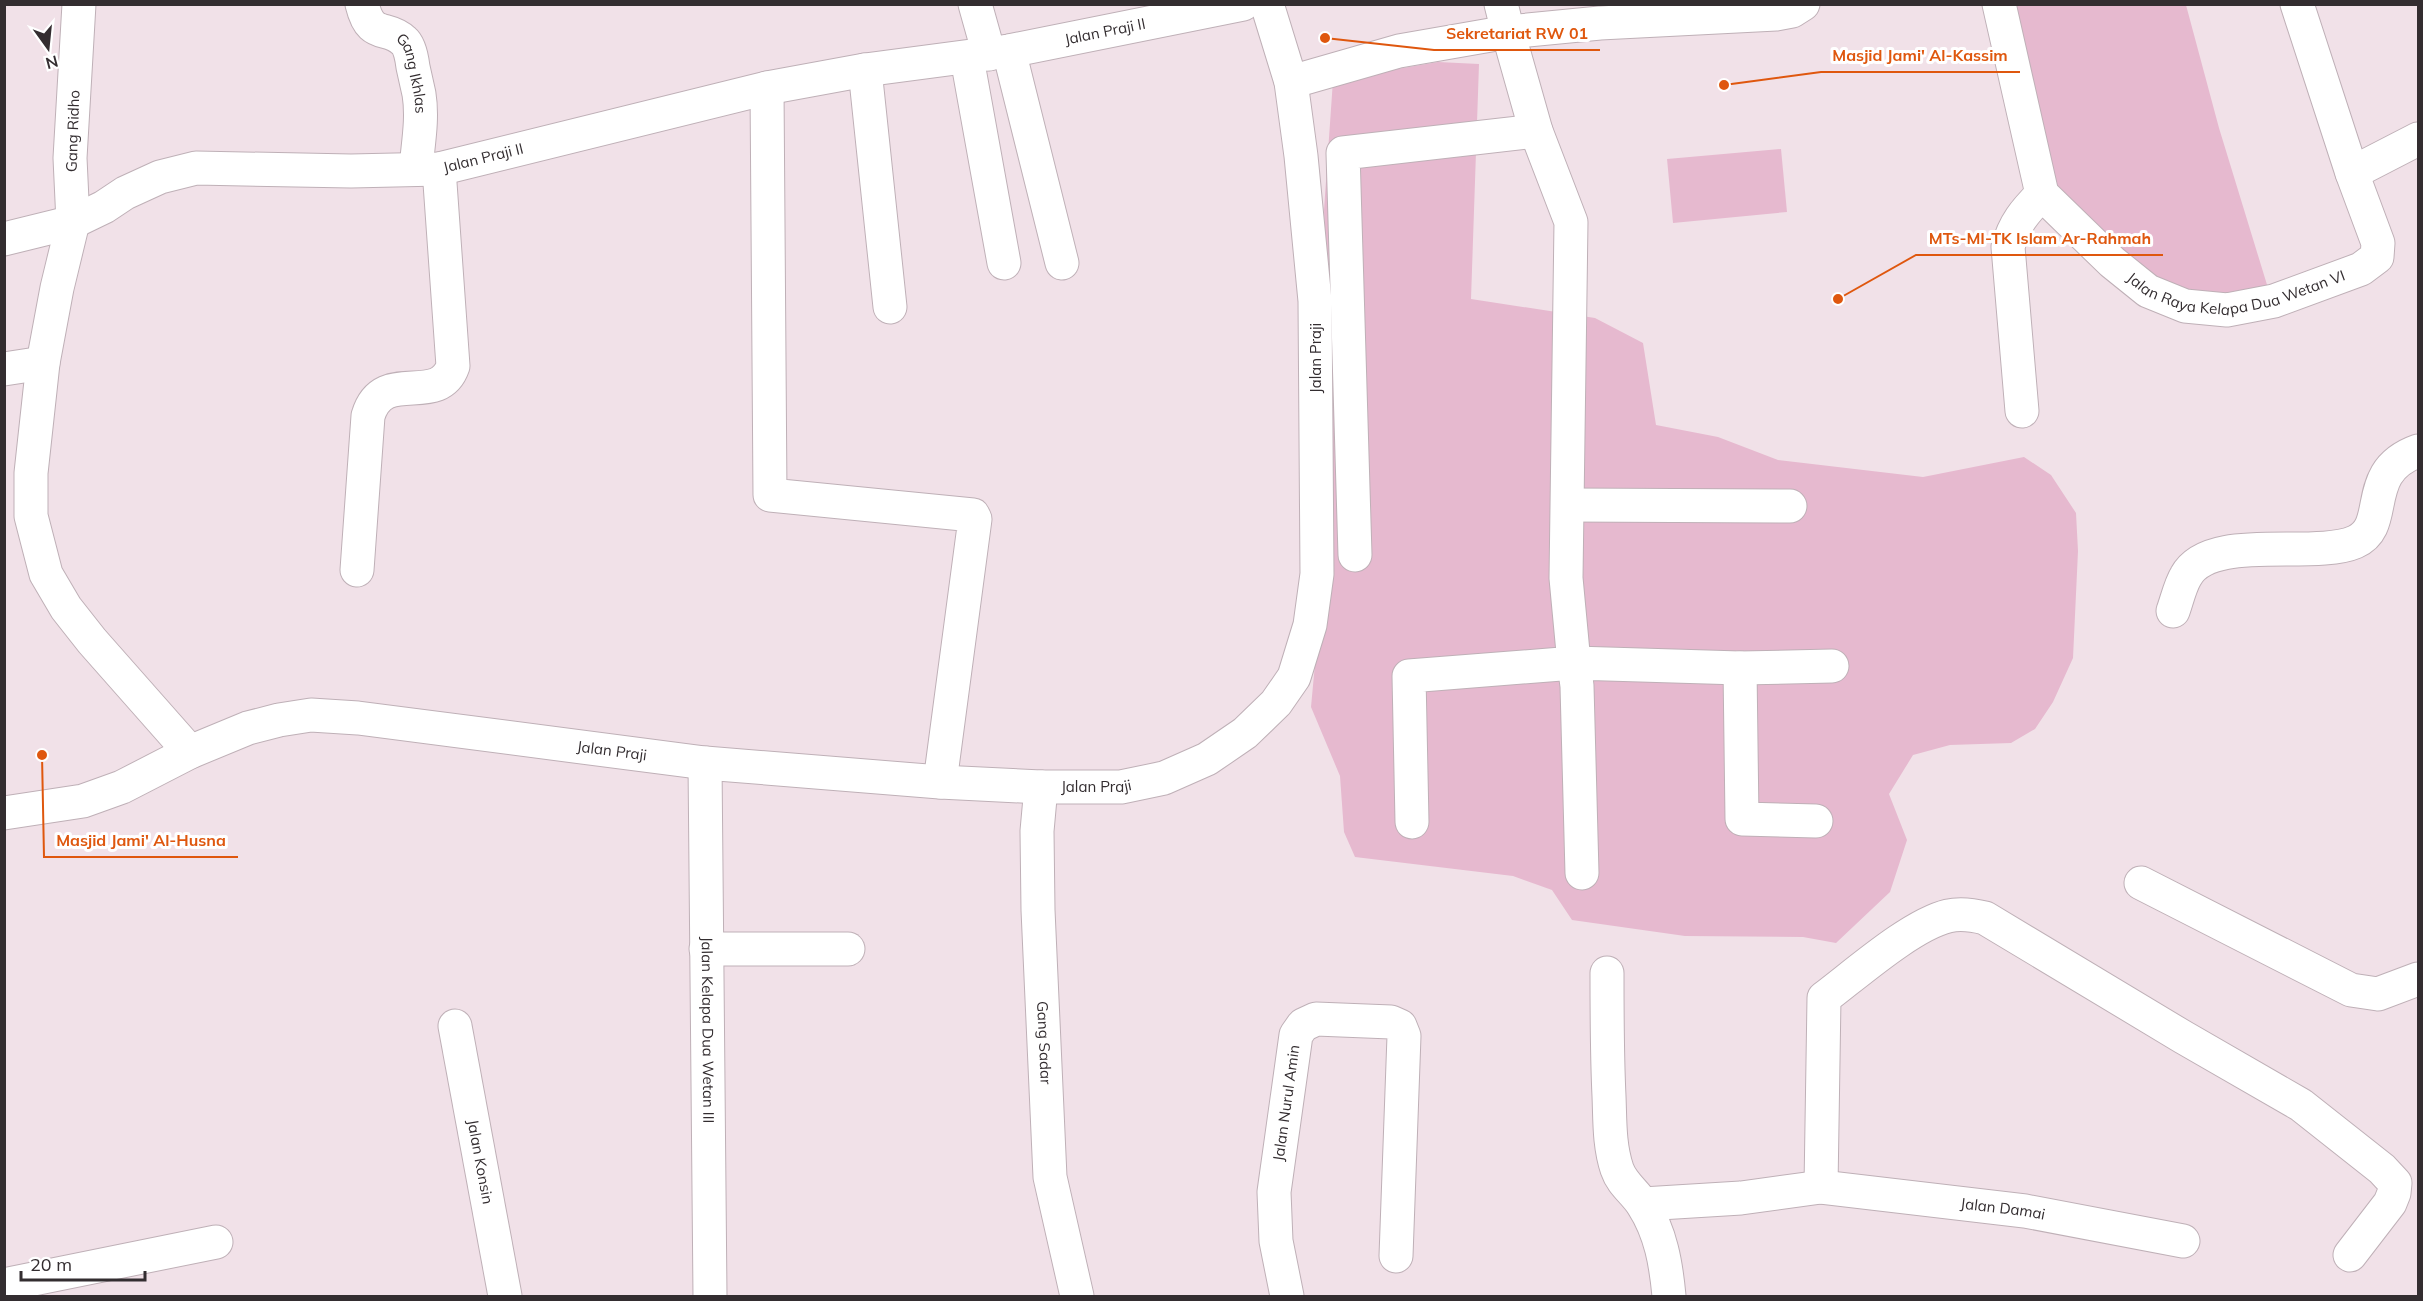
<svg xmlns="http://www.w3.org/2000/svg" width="2423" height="1301" font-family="Mulish,sans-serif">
	<rect width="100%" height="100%" fill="#f1e1e8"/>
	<g fill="#e6b9cf">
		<path d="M 2016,5 L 2186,5 L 2219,128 L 2268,288 L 2187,297 L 2139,270 L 2052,180 Z"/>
		<path d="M 1438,62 L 1479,64 L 1471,299 L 1595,318 L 1643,343 L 1656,425 L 1718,437 L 1778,460 L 1923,477 L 2024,457 L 2051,475 L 2076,513 L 2078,551 L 2073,658 L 2053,702 L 2035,729 L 2011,743 L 1950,745 L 1913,755 L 1889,794 L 1907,840 L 1890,892 L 1836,943 L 1803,937 L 1685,936 L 1572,920 L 1552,890 L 1513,876 L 1355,857 L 1344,832 L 1340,776 L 1311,707 L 1322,589 L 1331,382 L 1324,210 L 1333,80 Z"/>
		<path d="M 1781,149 L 1787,212 L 1673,223 L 1667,159 Z"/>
	</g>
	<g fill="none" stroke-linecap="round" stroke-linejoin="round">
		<g stroke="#bfb0b7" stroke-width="35">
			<g id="street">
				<path d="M 79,4 L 70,158 L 73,222 L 57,288 L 43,363 L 31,473 L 31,516 L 46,574 L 66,608 L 92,641 L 190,752"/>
				<path id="s1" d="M 362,4 C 371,41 386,24 404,41 C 410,46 412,59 413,67 C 415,76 417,85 419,94 C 423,119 418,144 416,168"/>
				<path d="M 975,4 L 989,54"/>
				<path d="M 1501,4 L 1508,32 L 1600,23 L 1776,14 L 1792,11 L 1803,4"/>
				<path id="s2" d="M 1999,4 L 2042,194 L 2112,262 L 2148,291 L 2185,306 L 2227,310 L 2274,301 L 2361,269 L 2377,257 L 2378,243 L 2352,173 L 2297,4"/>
				<path d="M 1009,51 L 1062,263"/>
				<path d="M 967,58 L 1004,263"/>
				<path d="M 865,70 L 890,307"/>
				<path d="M 1291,82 L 1399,51 L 1508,32 L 1536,131 L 1571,222 L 1566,578 L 1574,663 L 1409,676 L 1412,822"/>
				<path d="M 767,88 L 770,495 L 973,515 L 975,519 L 940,782"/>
				<path d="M 2352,173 L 2418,139"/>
				<path id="s3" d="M 4,239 L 73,222 L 104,207 L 125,193 L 160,177 L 196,168 L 351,171 L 439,169 L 767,88 L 865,70 L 1009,51 L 1243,4"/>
				<path d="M 4,369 L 43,363"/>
				<path d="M 2022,411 L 2008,247 C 2014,224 2025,211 2042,194"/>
				<path d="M 1568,505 L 1790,506"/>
				<path d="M 1355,555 L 1343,153 L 1536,131"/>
				<path d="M 357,570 L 368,416 C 383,365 438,409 453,366 L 439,169"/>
				<path d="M 2173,611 C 2177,600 2180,586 2186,576 C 2210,532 2313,560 2355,542 C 2392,526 2359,472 2418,451"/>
				<path d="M 1740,668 L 1742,819 L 1816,821"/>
				<path id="s4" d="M 705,763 L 710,1296"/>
				<path id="s5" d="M 1041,787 L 1037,831 L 1038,910 L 1050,1177 L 1077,1296"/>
				<path id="s6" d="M 4,813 L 83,801 L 122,787 L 190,752 L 248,728 L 279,720 L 311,715 L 358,718 L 705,763 L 940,782 L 1041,787 L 1121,787 L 1164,778 L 1207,759 L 1245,733 L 1276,703 L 1294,677 L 1310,625 L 1317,574 L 1315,301 L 1301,156 L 1291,82 L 1267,4"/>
				<path d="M 1582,873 L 1577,686 L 1574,663 L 1740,668 L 1832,666"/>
				<path d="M 2141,883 L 2351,990 L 2378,994 L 2418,979"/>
				<path d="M 706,949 L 848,949"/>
				<path d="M 1607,973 C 1607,1014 1607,1055 1609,1096 C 1610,1120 1609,1145 1617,1169 C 1622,1184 1635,1192 1643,1205 C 1661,1233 1666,1264 1669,1296"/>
				<path id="s7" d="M 455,1026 L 505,1296"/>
				<path d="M 1821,1187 L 1824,998 C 1856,974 1911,925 1948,916 C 1961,913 1973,915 1985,918 L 2183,1037 L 2301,1105 L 2382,1169 L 2395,1183 L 2394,1193 L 2390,1203 L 2350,1255"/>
				<path id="s8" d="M 1643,1204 L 1741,1198 L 1821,1187 L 2025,1211 L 2183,1241"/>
				<path d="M 4,1285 L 216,1242"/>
				<path id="s9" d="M 1287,1296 L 1276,1241 L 1274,1192 L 1296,1035 L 1303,1025 L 1316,1019 L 1391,1022 L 1400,1026 L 1404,1036 L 1396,1256"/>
			</g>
		</g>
		<use href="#street" stroke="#fff" stroke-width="33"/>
	</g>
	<g text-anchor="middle" stroke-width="6" stroke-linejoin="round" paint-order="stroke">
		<g font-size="15" fill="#332d30" stroke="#fff">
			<text dy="5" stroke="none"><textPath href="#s3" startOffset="1130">Jalan Praji II</textPath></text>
			<text dy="5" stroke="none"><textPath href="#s1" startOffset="94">Gang Ikhlas</textPath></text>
			<text transform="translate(73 131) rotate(-88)" y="5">Gang Ridho</text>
			<text dy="5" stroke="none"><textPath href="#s3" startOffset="495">Jalan Praji II</textPath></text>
			<text dy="5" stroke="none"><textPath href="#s2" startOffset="429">Jalan Raya Kelapa Dua Wetan VI</textPath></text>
			<text transform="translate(1316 358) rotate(-90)" y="5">Jalan Praji</text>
			<text dy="5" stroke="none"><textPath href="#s6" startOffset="628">Jalan Praji</textPath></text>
			<text dy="5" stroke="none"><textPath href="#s6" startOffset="1114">Jalan Praji</textPath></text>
			<text dy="5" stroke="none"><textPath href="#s4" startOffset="267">Jalan Kelapa Dua Wetan III</textPath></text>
			<text dy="5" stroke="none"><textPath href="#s5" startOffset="256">Gang Sadar</textPath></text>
			<text dy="5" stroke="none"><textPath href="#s9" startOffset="195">Jalan Nurul Amin</textPath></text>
			<text dy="5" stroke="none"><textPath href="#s7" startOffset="138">Jalan Konsin</textPath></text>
			<text dy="5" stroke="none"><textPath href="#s8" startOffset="362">Jalan Damai</textPath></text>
		</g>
	</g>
	<path fill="none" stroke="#df570e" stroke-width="2" d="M1325 38L1434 50H1600M1724 85L1821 72H2020M1838 299L1916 255H2163M42 755L44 857H238"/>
	<g fill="#df570e" stroke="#fff" stroke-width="2">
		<circle cx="1325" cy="38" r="6"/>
		<circle cx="1724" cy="85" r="6"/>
		<circle cx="1838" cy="299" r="6"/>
		<circle cx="42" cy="755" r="6"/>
	</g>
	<g font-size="16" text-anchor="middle" font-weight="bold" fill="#df570e" stroke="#fff" stroke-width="6" stroke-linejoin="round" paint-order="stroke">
		<text x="1517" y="39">Sekretariat RW 01</text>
		<text x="1920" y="61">Masjid Jami' Al-Kassim</text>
		<text x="2040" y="244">MTs-MI-TK Islam Ar-Rahmah</text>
		<text x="141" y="846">Masjid Jami' Al-Husna</text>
	</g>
	<rect width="2423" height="1301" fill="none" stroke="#332d30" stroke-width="12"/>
	<g transform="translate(48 48) rotate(165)" stroke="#ffffff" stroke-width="4.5" paint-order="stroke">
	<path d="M0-4.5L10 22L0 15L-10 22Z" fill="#332d30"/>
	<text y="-9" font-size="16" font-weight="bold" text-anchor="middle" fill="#332d30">N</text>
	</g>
	<path d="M21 1271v9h124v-9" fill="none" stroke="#332d30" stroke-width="3"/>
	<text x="30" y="1271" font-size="18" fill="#332d30" stroke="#ffffff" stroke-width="4.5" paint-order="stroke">20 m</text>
</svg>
